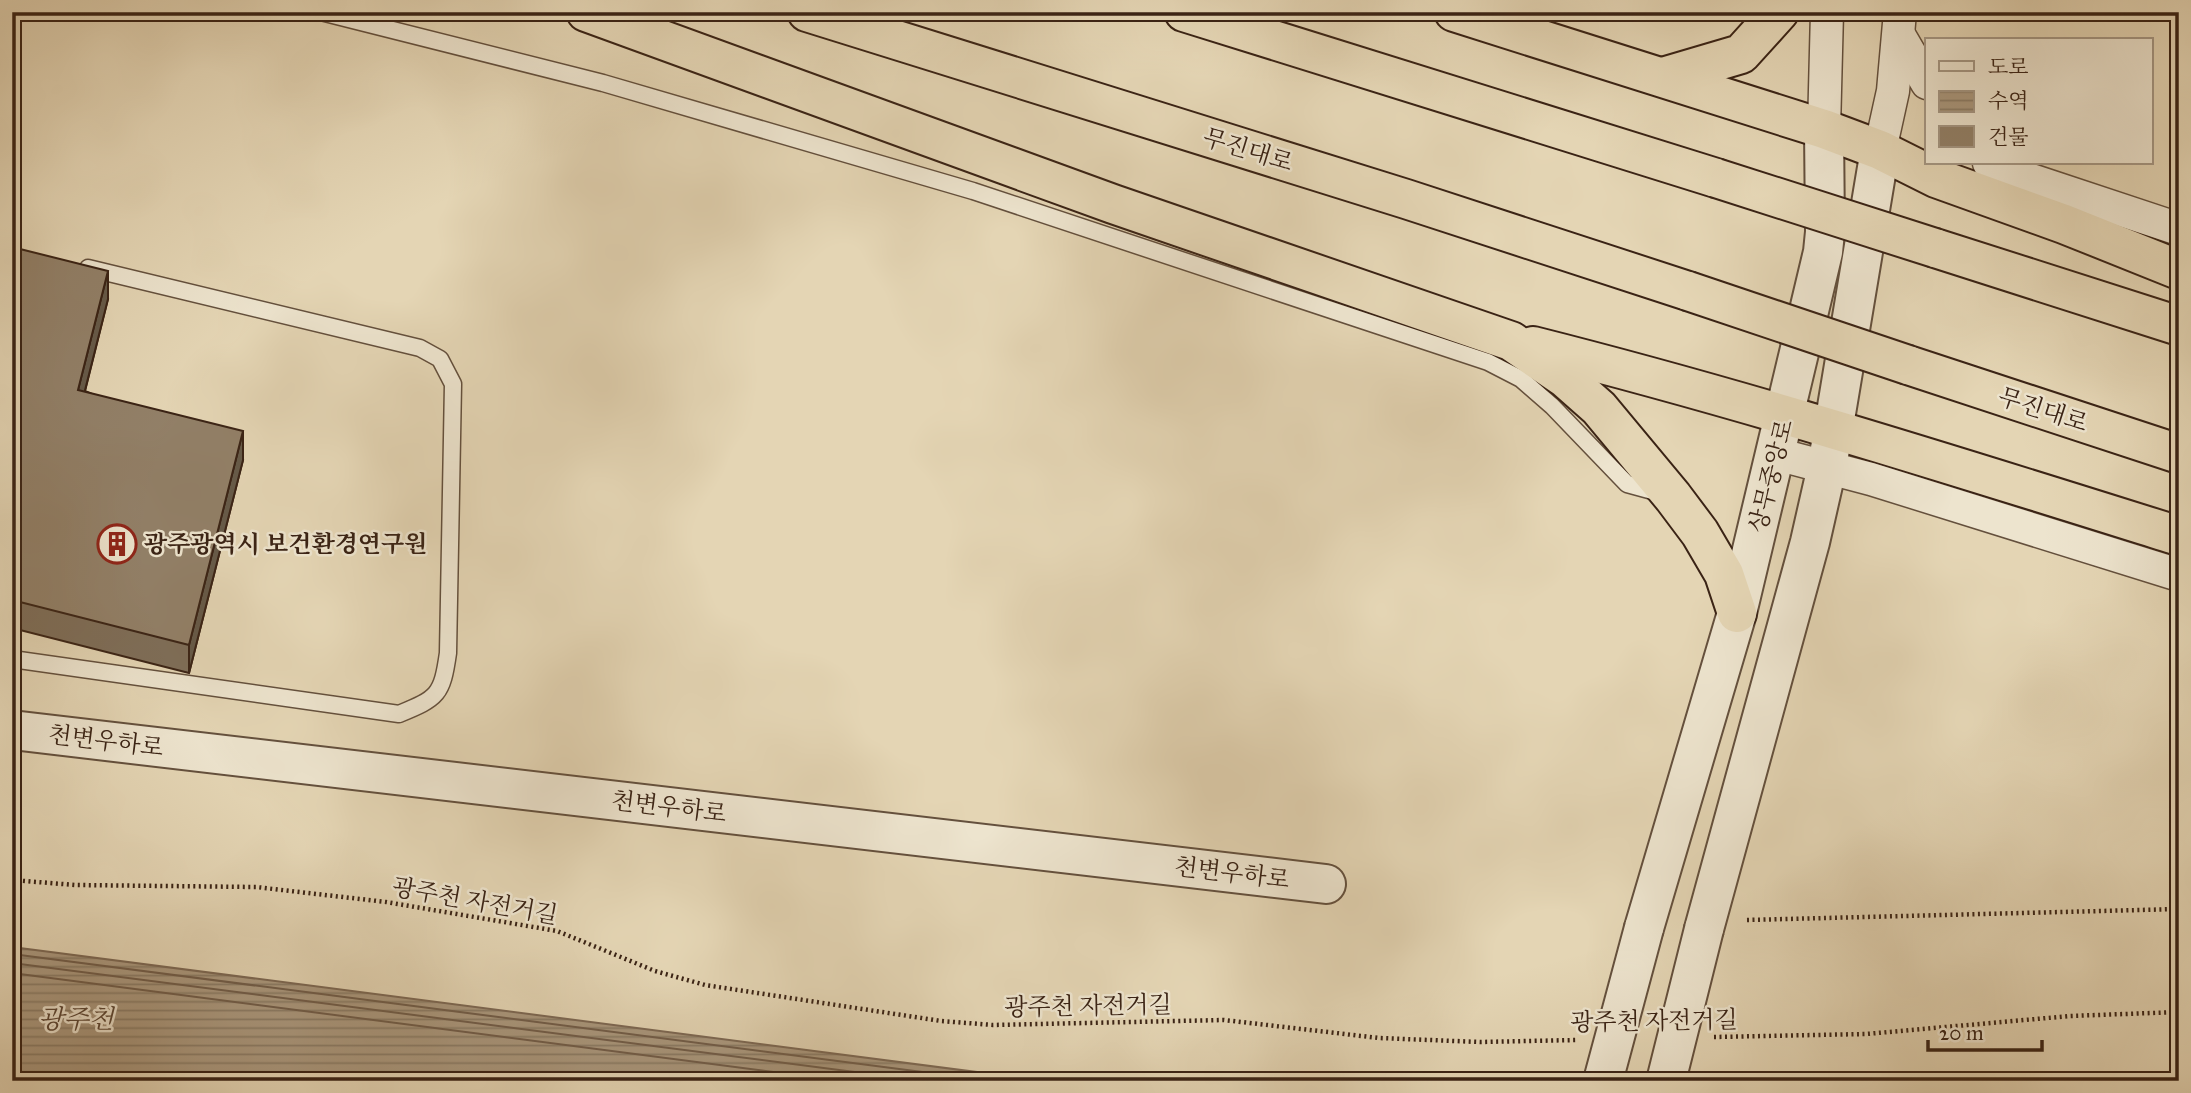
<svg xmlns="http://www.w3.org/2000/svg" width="2191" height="1093" font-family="'IM FELL Great Primer','Noto Serif KR',serif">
	<defs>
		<pattern id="water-rules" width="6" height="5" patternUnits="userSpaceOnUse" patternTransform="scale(1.75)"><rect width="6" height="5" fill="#aa987e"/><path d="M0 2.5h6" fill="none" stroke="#8b7c66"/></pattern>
	</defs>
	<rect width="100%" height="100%" fill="#e4d5b4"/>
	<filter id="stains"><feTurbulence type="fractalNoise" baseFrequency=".00286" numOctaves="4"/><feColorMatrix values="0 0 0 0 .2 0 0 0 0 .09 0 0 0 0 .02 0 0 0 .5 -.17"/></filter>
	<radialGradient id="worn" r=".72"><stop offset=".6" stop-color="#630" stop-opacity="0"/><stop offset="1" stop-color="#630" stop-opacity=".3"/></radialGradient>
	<path fill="url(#water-rules)" stroke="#7d6954" stroke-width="2" d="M 12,947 L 1046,1081 L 12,1081 Z"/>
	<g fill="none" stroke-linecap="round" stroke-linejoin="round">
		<g stroke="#725e4a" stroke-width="2">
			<path d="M 12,954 L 992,1081"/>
			<path d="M 12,963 L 924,1081"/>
			<path d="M 12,973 L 842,1081"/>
		</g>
		<g stroke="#64503d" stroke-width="19">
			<g id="service">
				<path d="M 321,12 L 603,83 L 973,191 L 1488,362 L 1521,379 L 1552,406 L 1627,484 L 1660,493"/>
				<path d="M 12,659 L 399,714 C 438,698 442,695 448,653 L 453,384 L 440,359 L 420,348 L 88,268"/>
			</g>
		</g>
		<g stroke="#64503d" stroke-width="35">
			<g id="minor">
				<path d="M 1899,35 L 1927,83"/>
				<path d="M 1824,129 L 1827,12"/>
				<path d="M 1880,150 L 1893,91 L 1900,12"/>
				<path d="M 1989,163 L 2016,175 L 2179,229"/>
				<path d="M 1776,454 L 1871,479 L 2179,575"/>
			</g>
		</g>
		<g stroke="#64503d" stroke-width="42">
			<g id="tertiary">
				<path d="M 12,730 L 1326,884"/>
				<path d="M 1644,928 L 1737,613 L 1823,252 L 1825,232 L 1824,129"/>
				<path d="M 1704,929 L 1810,542 L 1827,467 L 1880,150"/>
			</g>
		</g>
		<g stroke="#3a2315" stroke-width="42">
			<g id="trunk">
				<path d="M 586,12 L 1113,204 L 1511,341 L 1565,378 L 1599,408 L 1673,497 L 1700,533 L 1724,574 L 1737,613"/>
				<path d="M 807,12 L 1406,199 L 1688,291"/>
				<path d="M 1184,12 L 1716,178"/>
				<path d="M 1454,12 L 1824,129 L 1880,150 L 1936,178 L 2064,224 L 2179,270"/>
				<path d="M 1663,77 L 1741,54 L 1779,12"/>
				<path d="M 1935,248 L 2179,326"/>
				<path d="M 1533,346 C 1751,401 1965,469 2179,536"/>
				<path d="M 1908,365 L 2179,454"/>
			</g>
		</g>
		<g stroke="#3a2315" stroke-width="4.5" stroke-dasharray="2 3.5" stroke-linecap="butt">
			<path d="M 12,880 L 75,885 L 256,887 L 386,902 L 557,931 L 655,971 L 705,985 L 941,1021 L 993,1025 L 1224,1020 L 1379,1038 L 1480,1042 L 1576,1040"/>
			<path d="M 1747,920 L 2179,909"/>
			<path d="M 1714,1037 L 1866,1034 L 2070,1016 L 2179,1012"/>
		</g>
		<use href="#service" stroke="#ede4ce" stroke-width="16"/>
		<use href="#minor" stroke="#ede4ce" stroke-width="32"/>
		<use href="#tertiary" stroke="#ede4ce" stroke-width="38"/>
		<use href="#trunk" stroke="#e4d5b4" stroke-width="38"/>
		<g stroke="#64503d" stroke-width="42" stroke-linecap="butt">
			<g id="tertiary-bridge">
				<path d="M 1603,1081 L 1644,928"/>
				<path d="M 1666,1081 L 1704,929"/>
			</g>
		</g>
		<g stroke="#3a2315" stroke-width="42" stroke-linecap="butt">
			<g id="trunk-bridge">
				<path d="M 1716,178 L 1935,248"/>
				<path d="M 1688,291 L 1908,365"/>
			</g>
		</g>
		<use href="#tertiary-bridge" stroke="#ede4ce" stroke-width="38"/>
		<use href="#trunk-bridge" stroke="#e4d5b4" stroke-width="38"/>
	</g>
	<path fill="#7e6e59" stroke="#3a2315" stroke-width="2" d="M 12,247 L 108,299 L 85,391 L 243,460 L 189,673 L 12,628 Z"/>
	<g fill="#665a49" stroke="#3a2315" stroke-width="2">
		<path d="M 108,271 L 108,299 L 78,418 L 78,390 Z"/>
		<path d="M 243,431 L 243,460 L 189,673 L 189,645 Z"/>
	</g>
	<path fill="#928068" stroke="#3a2315" stroke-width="2" d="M 12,247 L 108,271 L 78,390 L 243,431 L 189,645 L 12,600 Z"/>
	<defs>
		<g id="building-ring" transform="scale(2.0125)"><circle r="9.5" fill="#ede4ce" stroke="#8f2418" stroke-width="1.5"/><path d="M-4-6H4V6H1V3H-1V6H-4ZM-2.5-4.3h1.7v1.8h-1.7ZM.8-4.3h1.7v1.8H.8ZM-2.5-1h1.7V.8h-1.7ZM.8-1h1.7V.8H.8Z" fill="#8f2418"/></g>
	</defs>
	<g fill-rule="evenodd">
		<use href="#building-ring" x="117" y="544"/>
	</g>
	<g text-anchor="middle" stroke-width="5" stroke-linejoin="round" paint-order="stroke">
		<g font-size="24" fill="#3a2315" stroke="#ede4ce">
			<text transform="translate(1248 150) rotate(17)" y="8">무진대로</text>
			<text transform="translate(2043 410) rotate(18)" y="8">무진대로</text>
			<text transform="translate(1771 476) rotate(-76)" y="8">상무중앙로</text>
			<text transform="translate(106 741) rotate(7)" y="8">천변우하로</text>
			<text transform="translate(669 807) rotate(7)" y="8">천변우하로</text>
			<text transform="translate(1232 873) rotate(7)" y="8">천변우하로</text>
			<text transform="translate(475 901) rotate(10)" y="8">광주천 자전거길</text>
			<text transform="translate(1088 1006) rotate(-1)" y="8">광주천 자전거길</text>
			<text transform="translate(1654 1021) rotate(-1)" y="8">광주천 자전거길</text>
		</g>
		<g font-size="24" font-weight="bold" fill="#3a2315" stroke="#ede4ce" text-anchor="start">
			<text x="144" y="552">광주광역시 보건환경연구원</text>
		</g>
		<g font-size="26" font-style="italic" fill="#5c4634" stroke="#ede4ce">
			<text x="76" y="1028">광주천</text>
		</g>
	</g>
	<rect width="2191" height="1093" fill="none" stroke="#e4d5b4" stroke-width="42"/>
	<rect x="14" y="14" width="2163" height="1065" fill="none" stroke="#3a2315" stroke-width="3.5"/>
	<rect x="21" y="21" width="2149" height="1051" fill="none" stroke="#3a2315" stroke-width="2"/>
	<rect x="1925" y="38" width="228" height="126" fill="#ede4ce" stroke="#a59784" stroke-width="2"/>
	<rect x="1939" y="61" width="35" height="10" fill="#ede4ce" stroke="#a59784" stroke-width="2"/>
	<text x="1988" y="74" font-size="21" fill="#3a2315">도로</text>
	<rect x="1939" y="91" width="35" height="21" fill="url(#water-rules)" stroke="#a59784" stroke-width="2"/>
	<text x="1988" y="108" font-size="21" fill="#3a2315">수역</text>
	<rect x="1939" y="126" width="35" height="21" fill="#928068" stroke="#a59784" stroke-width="2"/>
	<text x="1988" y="144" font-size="21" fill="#3a2315">건물</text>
	<path d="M1928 1040v10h114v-10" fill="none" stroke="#3a2315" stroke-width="3.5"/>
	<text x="1939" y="1040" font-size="21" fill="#3a2315" stroke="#ede4ce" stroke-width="5" paint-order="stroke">20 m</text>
	<rect width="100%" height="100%" filter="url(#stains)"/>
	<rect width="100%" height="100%" fill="url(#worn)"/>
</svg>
